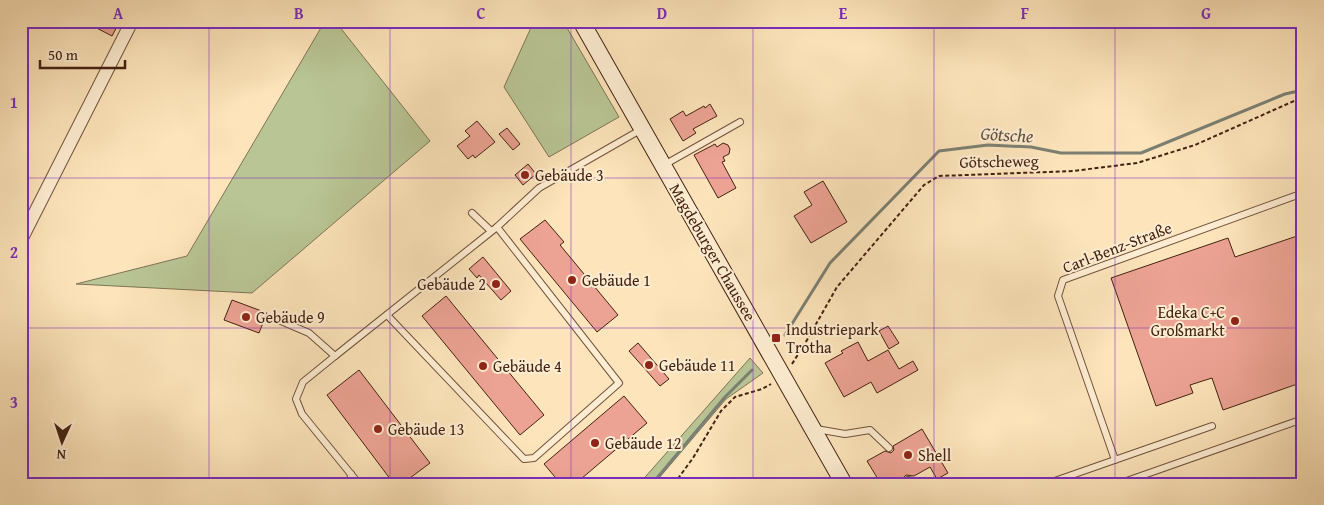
<svg xmlns="http://www.w3.org/2000/svg" width="1324" height="505" font-family="'Gentium Book Plus',serif">
	<rect width="100%" height="100%" fill="#fde4ba"/>
	<filter id="stains"><feTurbulence type="fractalNoise" baseFrequency=".004" numOctaves="4"/><feColorMatrix values="0 0 0 0 .2 0 0 0 0 .09 0 0 0 0 .02 0 0 0 .5 -.17"/></filter>
	<radialGradient id="worn" r=".72"><stop offset=".6" stop-color="#630" stop-opacity="0"/><stop offset="1" stop-color="#630" stop-opacity=".3"/></radialGradient>
	<g fill="#b9c595" stroke="#7e7454">
		<path d="M 325,21 L 335,21 L 430,141 L 252,293 L 76,284 L 187,256 Z"/>
		<path d="M 534,21 L 563,21 L 619,117 L 549,157 L 504,87 Z"/>
		<path d="M 750,358 L 763,373 L 726,399 L 654,484 L 639,484 Z"/>
	</g>
	<g fill="none" stroke-linecap="round" stroke-linejoin="round">
		<g stroke="#7b8073" stroke-width="3">
			<path d="M 785,335 L 830,263 L 939,151 L 988,145 L 1031,147 L 1061,153 L 1141,153 L 1285,94 L 1303,90"/>
			<path d="M 652,484 L 725,397 L 752,370"/>
		</g>
	</g>
	<g fill="#eda394" stroke="#442212">
		<path d="M 83,21 L 120,21 L 112,36 Z"/>
		<path d="M 710,104 L 717,116 L 693,129 L 696,133 L 683,141 L 670,119 L 683,111 L 686,116 L 704,106 L 705,108 Z"/>
		<path d="M 477,121 L 495,142 L 475,158 L 473,155 L 468,159 L 457,146 L 470,136 L 465,131 Z"/>
		<path d="M 507,128 L 520,144 L 513,150 L 499,134 Z"/>
		<path d="M 723,143 L 728,145 L 730,149 L 729,154 L 723,157 L 725,161 L 722,162 L 736,188 L 718,198 L 694,155 L 715,144 L 717,147 Z"/>
		<path d="M 528,164 L 536,174 L 523,185 L 515,175 Z"/>
		<path d="M 823,181 L 847,222 L 811,243 L 794,216 L 812,205 L 804,192 Z"/>
		<path d="M 545,220 L 564,242 L 560,245 L 618,315 L 597,332 L 520,239 Z"/>
		<path d="M 1303,234 L 1303,382 L 1223,410 L 1212,378 L 1190,385 L 1193,393 L 1156,406 L 1111,278 L 1228,238 L 1235,257 Z"/>
		<path d="M 483,257 L 511,291 L 501,300 L 479,275 L 477,278 L 469,269 Z"/>
		<path d="M 446,296 L 544,415 L 520,435 L 422,316 Z"/>
		<path d="M 232,300 L 267,313 L 259,333 L 224,320 Z"/>
		<path d="M 888,326 L 899,343 L 889,349 L 879,331 Z"/>
		<path d="M 858,342 L 868,361 L 888,350 L 899,369 L 913,361 L 918,370 L 877,393 L 871,382 L 844,397 L 825,363 L 843,353 L 841,351 Z"/>
		<path d="M 638,343 L 669,379 L 660,386 L 629,351 Z"/>
		<path d="M 359,370 L 430,463 L 402,484 L 394,484 L 327,395 Z"/>
		<path d="M 624,396 L 647,423 L 575,484 L 561,484 L 544,464 Z"/>
		<path d="M 922,429 L 948,473 L 937,479 L 930,467 L 914,476 L 906,475 L 903,478 L 904,482 L 901,484 L 881,484 L 867,461 L 885,451 L 891,453 L 894,450 L 893,446 Z"/>
	</g>
	<g fill="none" stroke-linecap="round" stroke-linejoin="round">
		<g stroke="#72523c" stroke-width="8">
			<g id="lane">
				<path d="M 664,165 L 740,122"/>
				<path d="M 472,213 L 491,231"/>
				<path d="M 387,315 L 524,459 L 534,458 L 619,383 L 497,227"/>
				<path d="M 274,318 L 309,333 L 335,356 L 497,227 L 539,188 L 642,129"/>
				<path d="M 335,356 L 303,382 L 296,399 L 302,414 L 359,484"/>
				<path d="M 816,429 L 845,434 L 870,430 L 889,448"/>
				<path d="M 1115,460 L 1058,296 L 1063,280 L 1303,193"/>
				<path d="M 908,480 L 926,484"/>
				<path d="M 350,484 L 351,474"/>
				<path d="M 1046,484 L 1212,426"/>
				<path d="M 1118,484 L 1303,419"/>
			</g>
		</g>
		<g stroke="#72523c" stroke-width="14">
			<path id="street" d="M 21,240 L 132,21"/>
		</g>
		<g stroke="#442212" stroke-width="18">
			<path id="secondary" d="M 581,21 L 844,484"/>
		</g>
		<g stroke="#442212" stroke-width="2" stroke-dasharray="4 2.5" stroke-linecap="butt">
			<path d="M 792,364 L 807,340 L 837,287 L 924,185 L 939,176 L 1073,171 L 1137,163 L 1195,145 L 1303,97"/>
			<path d="M 674,484 L 693,458 L 721,411 L 735,397 L 762,389 L 771,384"/>
		</g>
		<use href="#lane" stroke="#feedd2" stroke-width="6"/>
		<use href="#street" stroke="#feedd2" stroke-width="12"/>
		<use href="#secondary" stroke="#feedd2" stroke-width="16"/>
	</g>
	<path fill="none" stroke="#7b2cbf" stroke-width="1" stroke-opacity="0.55" d="M 209,21 L 209,484M 390,21 L 390,484M 571,21 L 571,484M 753,21 L 753,484M 934,21 L 934,484M 1115,21 L 1115,484M 21,178 L 1303,178M 21,328 L 1303,328"/>
	<g fill="#8f2418" stroke="#feedd2" stroke-width="2">
		<circle cx="525" cy="175" r="5"/>
		<circle cx="572" cy="280" r="5"/>
		<circle cx="496" cy="284" r="5"/>
		<circle cx="246" cy="317" r="5"/>
		<circle cx="1235" cy="321" r="5"/>
		<rect x="771" y="333" width="10" height="10" rx="2.5"/>
		<circle cx="649" cy="365" r="5"/>
		<circle cx="483" cy="366" r="5"/>
		<circle cx="378" cy="429" r="5"/>
		<circle cx="595" cy="443" r="5"/>
		<circle cx="908" cy="455" r="5"/>
	</g>
	<g text-anchor="middle" stroke-width="4" stroke-linejoin="round" paint-order="stroke">
		<g font-size="16" fill="#442212" stroke="#feedd2">
			<text transform="translate(999 161) rotate(-1)" y="6">Götscheweg</text>
			<text transform="translate(1117 247) rotate(-21)" y="6">Carl-Benz-Straße</text>
			<text transform="translate(713 252) rotate(60)" y="6">Magdeburger Chaussee</text>
		</g>
		<g font-size="16" fill="#442212" stroke="#feedd2" text-anchor="start">
			<text x="535" y="181">Gebäude 3</text>
			<text x="582" y="286">Gebäude 1</text>
			<text x="486" y="290" text-anchor="end">Gebäude 2</text>
			<text x="1225" y="318" text-anchor="end">Edeka C+C<tspan x="1225" dy="18">Großmarkt</tspan></text>
			<text x="256" y="323">Gebäude 9</text>
			<text x="786" y="335">Industriepark<tspan x="786" dy="18">Trotha</tspan></text>
			<text x="659" y="371">Gebäude 11</text>
			<text x="493" y="372">Gebäude 4</text>
			<text x="388" y="435">Gebäude 13</text>
			<text x="605" y="449">Gebäude 12</text>
			<text x="918" y="461">Shell</text>
		</g>
		<g font-size="18" font-style="italic" fill="#5f5142" stroke="#feedd2">
			<text transform="translate(1007 135) rotate(3)" y="6">Götsche</text>
		</g>
	</g>
	<rect width="1324" height="505" fill="none" stroke="#fde4ba" stroke-width="55"/>
	<g transform="translate(62 442) rotate(183)" stroke="#feedd2" stroke-width="4" paint-order="stroke">
	<path d="M0-4L9 19L0 12L-9 19Z" fill="#442212"/>
	<text y="-8" font-size="14" font-weight="bold" text-anchor="middle" fill="#442212">N</text>
	</g>
	<path d="M40 60v8h85v-8" fill="none" stroke="#442212" stroke-width="2.5"/>
	<text x="48" y="60" font-size="15" fill="#442212" stroke="#feedd2" stroke-width="4" paint-order="stroke">50 m</text>
	<rect x="28" y="28" width="1268" height="450" fill="none" stroke="#7b2cbf" stroke-width="2"/>
	<g font-size="16" text-anchor="middle" font-weight="bold" fill="#7b2cbf">
		<text x="118" y="19">A</text>
		<text x="299" y="19">B</text>
		<text x="481" y="19">C</text>
		<text x="662" y="19">D</text>
		<text x="843" y="19">E</text>
		<text x="1025" y="19">F</text>
		<text x="1206" y="19">G</text>
		<text x="14" y="108">1</text>
		<text x="14" y="258">2</text>
		<text x="14" y="408">3</text>
	</g>
	<rect width="100%" height="100%" filter="url(#stains)"/>
	<rect width="100%" height="100%" fill="url(#worn)"/>
</svg>
